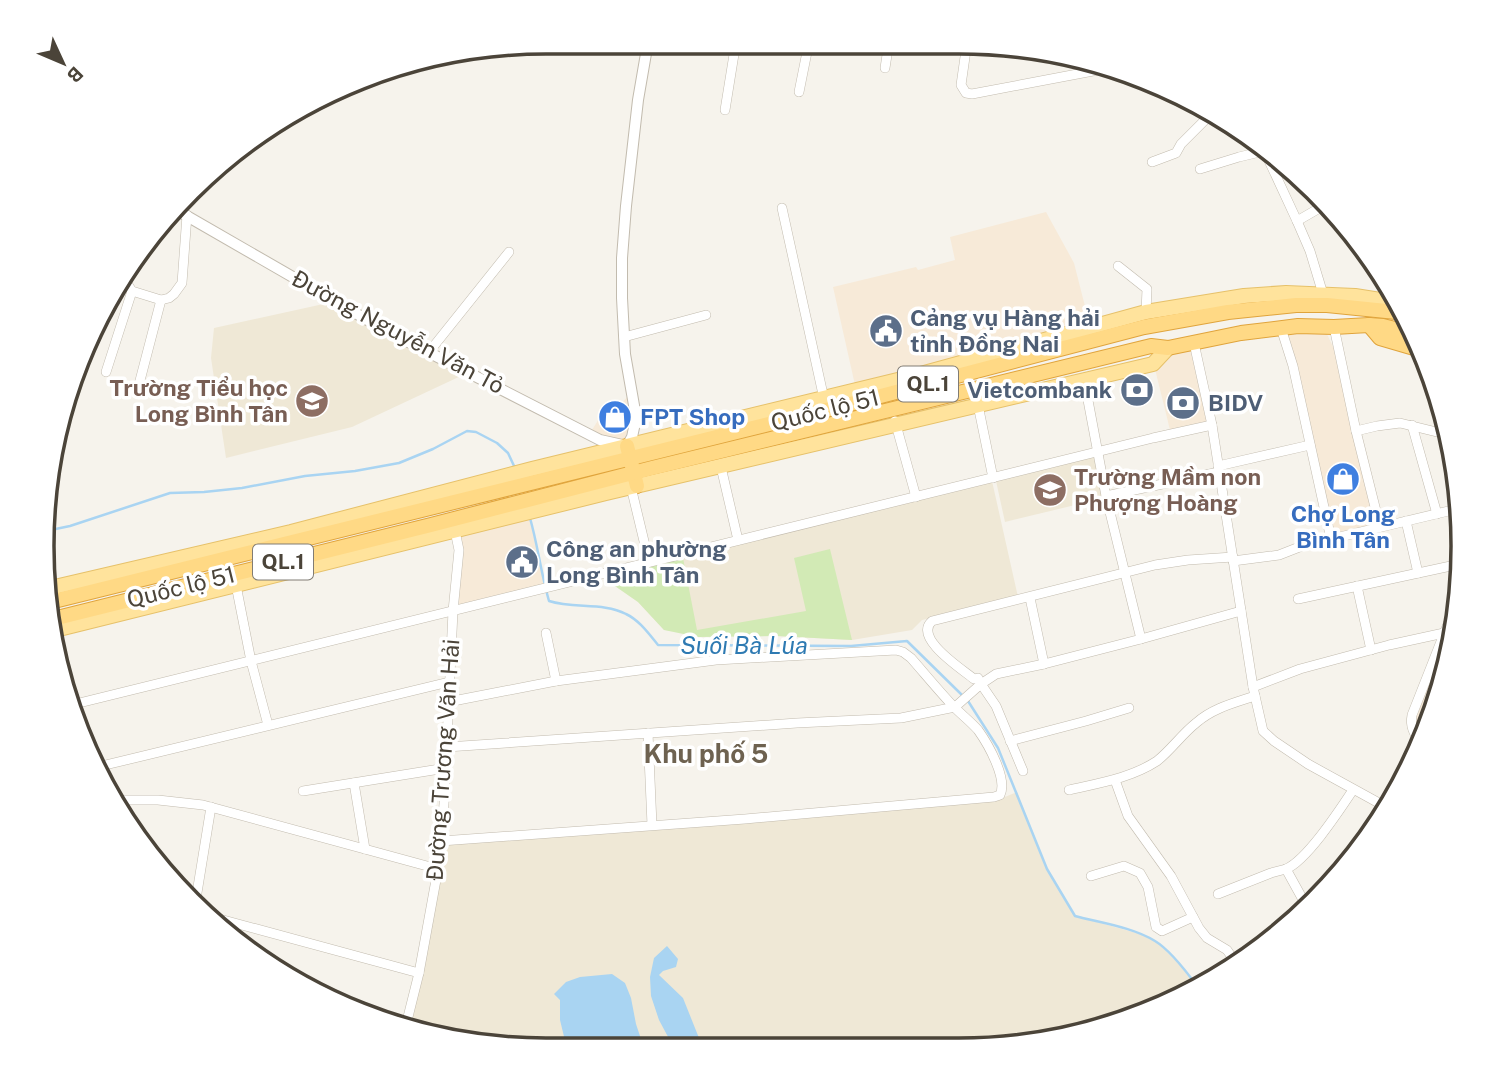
<svg xmlns="http://www.w3.org/2000/svg" width="1505" height="1092" font-family="'Public Sans',sans-serif">
	<rect width="100%" height="100%" fill="#f6f3ec"/>
	<g fill="#f7ead8">
		<path d="M 1046,212 L 1074,263 L 1089,322 L 855,385 L 833,287 L 916,267 L 918,270 L 955,260 L 950,237 Z"/>
		<path d="M 1326,332 L 1335,351 L 1353,432 L 1376,525 L 1333,535 L 1286,333 Z"/>
		<path d="M 1192,349 L 1208,422 L 1170,430 L 1155,369 L 1171,353 Z"/>
		<path d="M 1138,373 L 1145,403 L 1136,405 L 1128,375 Z"/>
		<path d="M 627,397 L 630,422 L 624,441 L 602,435 L 592,430 L 607,406 L 616,411 Z"/>
		<path d="M 530,518 L 544,584 L 457,607 L 460,535 Z"/>
		<path d="M 1459,606 L 1436,708 L 1423,738 L 1416,729 L 1415,717 Z"/>
	</g>
	<g fill="#efe8d6">
		<path d="M 328,303 L 381,334 L 463,375 L 352,427 L 226,458 L 211,358 L 214,328 Z"/>
		<path d="M 1095,456 L 1104,498 L 1005,522 L 996,481 Z"/>
		<path d="M 992,481 L 1018,597 L 922,620 L 912,630 L 852,640 L 664,630 L 638,602 L 602,577 Z"/>
		<path d="M 1017,792 L 1047,869 L 1075,916 L 1140,934 L 1157,942 L 1186,971 L 1197,986 L 1152,1011 L 1025,1046 L 513,1049 L 415,1033 L 408,1030 L 444,844 L 995,801 Z"/>
	</g>
	<path fill="#d2eab5" d="M 830,549 L 852,640 L 777,636 L 698,637 L 664,630 L 638,602 L 602,577 L 683,558 L 697,630 L 806,611 L 794,558 Z"/>
	<g fill="#a9d4f2">
		<path d="M 667,946 L 678,959 L 676,967 L 663,971 L 659,975 L 683,998 L 703,1048 L 674,1048 L 659,1020 L 651,996 L 650,977 L 654,958 Z"/>
		<path d="M 612,974 L 625,983 L 631,998 L 636,1024 L 644,1048 L 567,1049 L 560,1020 L 560,1000 L 554,994 L 566,982 L 580,977 Z"/>
	</g>
	<g fill="none" stroke-linecap="round" stroke-linejoin="round">
		<g stroke="#a9d4f2" stroke-width="2.5">
			<path d="M 530,518 C 538,546 541,574 549,601 C 574,609 603,602 626,614 C 639,620 649,634 658,645 L 851,646 L 907,641 L 963,696"/>
			<path d="M 46,531 L 70,526 L 170,493 L 204,492 L 242,488 L 305,476 L 355,471 L 399,463 L 433,449 L 467,431 L 476,432 L 497,443 L 508,453 L 515,468"/>
			<path d="M 968,701 L 998,748 L 1047,869 L 1075,916 C 1101,923 1132,927 1155,941 C 1170,950 1186,971 1197,986"/>
		</g>
		<g stroke="#c2bbae" stroke-width="10">
			<g id="minor">
				<path d="M 967,43 L 961,85 L 966,93 L 972,94 L 1109,68"/>
				<path d="M 885,68 L 889,42"/>
				<path d="M 799,92 L 809,42"/>
				<path d="M 725,110 L 736,42"/>
				<path d="M 1264,150 L 1297,221 L 1310,251 L 1323,294"/>
				<path d="M 1152,162 L 1176,153 L 1181,144 L 1211,114"/>
				<path d="M 1200,169 L 1239,157 L 1264,151"/>
				<path d="M 782,208 L 824,399"/>
				<path d="M 1297,221 L 1323,206"/>
				<path d="M 1118,266 L 1147,289 L 1146,312"/>
				<path d="M 125,277 L 126,282 L 132,291 L 161,300 L 169,298 L 174,294 L 182,283 L 187,215"/>
				<path d="M 1334,327 L 1356,431 L 1380,527"/>
				<path d="M 1281,328 L 1293,366 L 1331,539"/>
				<path d="M 624,337 L 706,315"/>
				<path d="M 1194,343 L 1212,425 L 1253,687 L 1263,731 L 1274,741 L 1308,764 L 1388,808"/>
				<path d="M 429,352 L 509,252"/>
				<path d="M 106,372 L 132,291"/>
				<path d="M 1084,379 L 1106,496 L 1141,639"/>
				<path d="M 137,392 L 161,300"/>
				<path d="M 978,405 L 993,478"/>
				<path d="M 895,421 L 916,497"/>
				<path d="M 1412,425 L 1437,514"/>
				<path d="M 1356,431 L 1377,426 L 1400,423 L 1449,435"/>
				<path d="M 1218,466 L 1310,445"/>
				<path d="M 721,467 L 738,540"/>
				<path d="M 631,487 L 649,562"/>
				<path d="M 1106,496 L 1219,472"/>
				<path d="M 1406,521 L 1418,573"/>
				<path d="M 1233,557 L 1188,560 L 1155,565 L 932,621 C 913,638 962,669 974,679 L 978,678 L 981,684 L 996,674 L 1044,664 L 1141,639 L 1241,611"/>
				<path d="M 1233,561 L 1279,555 L 1302,546 L 1461,508"/>
				<path d="M 235,580 L 251,661 L 268,725"/>
				<path d="M 1357,586 L 1371,650"/>
				<path d="M 1030,598 L 1044,664"/>
				<path d="M 1298,599 L 1460,564"/>
				<path d="M 546,633 L 556,681"/>
				<path d="M 1253,687 L 1300,669 L 1389,645 L 1444,633"/>
				<path d="M 71,705 L 1153,438 L 1212,425"/>
				<path d="M 648,733 L 652,825"/>
				<path d="M 1010,741 L 1086,721 L 1129,708"/>
				<path d="M 1421,741 C 1413,734 1410,726 1412,715 L 1459,596"/>
				<path d="M 447,747 L 797,723 L 901,718 L 955,707 L 981,684 L 996,706 L 1023,771"/>
				<path d="M 97,767 L 449,682"/>
				<path d="M 1115,780 L 1128,816 L 1171,876 L 1199,928 L 1207,938 L 1227,950 L 1236,963"/>
				<path d="M 354,783 L 365,849"/>
				<path d="M 1069,790 C 1099,783 1131,778 1157,761 C 1171,750 1182,734 1196,723 C 1213,708 1234,703 1255,696"/>
				<path d="M 303,791 L 446,768"/>
				<path d="M 116,800 L 158,800 L 203,805 L 438,869"/>
				<path d="M 441,841 L 745,819 L 994,797 L 1000,795 C 1008,779 988,744 978,730 C 971,722 962,715 954,707 C 939,691 925,674 911,658 L 903,652 L 896,650 L 716,660 L 556,681 L 448,702"/>
				<path d="M 1091,876 L 1124,866 L 1140,873 L 1148,887 L 1156,927 L 1162,931 L 1193,917"/>
				<path d="M 1218,894 L 1271,873 L 1286,869"/>
				<path d="M 195,905 L 211,807"/>
				<path d="M 1307,907 L 1286,869 C 1307,860 1339,811 1353,790"/>
				<path d="M 205,915 L 419,973"/>
				<path d="M 405,1029 L 419,973 L 438,869 L 444,804 L 453,611 L 459,550 L 455,531"/>
			</g>
		</g>
		<g stroke="#c2bbae" stroke-width="12">
			<path id="tertiary" d="M 173,208 L 383,329 L 600,440 L 627,446 L 632,437 L 635,423 L 635,411 L 625,354 L 622,298 L 622,258 L 626,206 L 638,100 L 648,42"/>
		</g>
		<g stroke="#e6c16a" stroke-width="16">
			<g id="primary">
				<path d="M 46,589 L 291,532 L 532,469 L 906,378 L 1146,312 L 1244,296 L 1286,293 L 1355,296 L 1399,303"/>
				<path d="M 51,631 L 606,493 L 1153,364 L 1168,348"/>
			</g>
		</g>
		<g stroke="#e0a43c" stroke-width="16">
			<g id="trunk">
				<path d="M 1369,325 L 1380,338 L 1421,350"/>
				<path d="M 627,446 L 637,486"/>
				<path d="M 46,603 L 858,402 L 1144,327 L 1228,312 L 1296,305 L 1327,305 L 1396,312 L 1406,315"/>
				<path d="M 49,620 L 431,525 L 652,468 L 1151,346 L 1168,348 L 1241,333 L 1298,326 L 1334,327 L 1369,325 L 1383,326 L 1415,334"/>
			</g>
		</g>
		<use href="#minor" stroke="#fff" stroke-width="9"/>
		<use href="#tertiary" stroke="#fff" stroke-width="10"/>
		<use href="#primary" stroke="#ffe39c" stroke-width="14"/>
		<use href="#trunk" stroke="#ffd985" stroke-width="14"/>
	</g>
	<defs>
		<g id="civic-disc" transform="scale(1.75)"><circle r="9.5" fill="#5c6f8a" stroke="#fff"/><path d="M-.6-6.5H3V-4.5H.6V-3L4-1V1h2V6H-6V1h2V-1L-.6-3ZM-1.2 2.5V6h2.4V2.5Z" fill="#fff"/></g>
		<g id="bank-disc" transform="scale(1.75)"><circle r="9.5" fill="#5c6f8a" stroke="#fff"/><path d="M-6-4H6V4H-6ZM0-2.3a2.3 2.3 0 1 0 0 4.6a2.3 2.3 0 1 0 0-4.6Z" fill="#fff"/></g>
		<g id="school-disc" transform="scale(1.75)"><circle r="9.5" fill="#8d6e63" stroke="#fff"/><path d="M0-5L7-2L0 1L-7-2ZM-4 1L0 2.5L4 1V4Q0 6-4 4Z" fill="#fff"/></g>
		<g id="shop-disc" transform="scale(1.75)"><circle r="9.5" fill="#3f7fe0" stroke="#fff"/><path d="M-5-2.5h2.3a2.7 3.5 0 0 1 5.4 0H5L5.5 6h-11ZM-1.5-2.5h3a1.5 2.3 0 0 0-3 0Z" fill="#fff"/></g>
	</defs>
	<g fill-rule="evenodd">
		<use href="#civic-disc" x="886" y="331"/>
		<use href="#bank-disc" x="1137" y="390"/>
		<use href="#school-disc" x="312" y="401"/>
		<use href="#bank-disc" x="1183" y="403"/>
		<use href="#shop-disc" x="615" y="417"/>
		<use href="#shop-disc" x="1343" y="479"/>
		<use href="#school-disc" x="1050" y="490"/>
		<use href="#civic-disc" x="522" y="562"/>
	</g>
	<g text-anchor="middle" stroke-width="7" stroke-linejoin="round" paint-order="stroke">
		<g fill="#fff" stroke="#817c74" stroke-width="2">
			<rect x="898" y="366.5" width="60" height="35" rx="5"/>
			<rect x="253" y="544.5" width="60" height="35" rx="5"/>
		</g>
		<g font-size="21" font-weight="bold" fill="#4b4439">
			<text x="928" y="391">QL.1</text>
			<text x="283" y="569">QL.1</text>
		</g>
		<g font-size="23" font-weight="bold" fill="#4e5e75" stroke="#fff" text-anchor="start">
			<text x="910" y="326">Cảng vụ Hàng hải<tspan x="910" dy="26">tỉnh Đồng Nai</tspan></text>
			<text x="1112" y="398" text-anchor="end">Vietcombank</text>
			<text x="1208" y="411">BIDV</text>
			<text x="546" y="557">Công an phường<tspan x="546" dy="26">Long Bình Tân</tspan></text>
		</g>
		<g font-size="23" fill="#4b4439" stroke="#fff">
			<text transform="translate(398 332) rotate(28)" y="8">Đường Nguyễn Văn Tỏ</text>
			<text transform="translate(825 410) rotate(-14)" y="8">Quốc lộ 51</text>
			<text transform="translate(181 587) rotate(-14)" y="8">Quốc lộ 51</text>
			<text transform="translate(443 760) rotate(-86)" y="8">Đường Trương Văn Hải</text>
		</g>
		<g font-size="23" font-weight="bold" fill="#785e54" stroke="#fff" text-anchor="end">
			<text x="288" y="396">Trường Tiểu học<tspan x="288" dy="26">Long Bình Tân</tspan></text>
			<text x="1074" y="485" text-anchor="start">Trường Mầm non<tspan x="1074" dy="26">Phượng Hoàng</tspan></text>
		</g>
		<g font-size="23" font-weight="bold" fill="#366cbe" stroke="#fff" text-anchor="start">
			<text x="640" y="425">FPT Shop</text>
			<text x="1343" y="522" text-anchor="middle">Chợ Long<tspan x="1343" dy="26">Bình Tân</tspan></text>
		</g>
		<g font-size="24" font-style="italic" fill="#2e7ab2" stroke="#fff">
			<text x="744" y="654">Suối Bà Lúa</text>
		</g>
		<g font-size="26" font-weight="bold" fill="#6e6250" stroke="#fff">
			<text x="706" y="763">Khu phố 5</text>
		</g>
	</g>
	<path d="M0 0H1505V1092H0ZM546 54H959A492 492 0 0 1 1451 546V546A492 492 0 0 1 959 1038H546A492 492 0 0 1 54 546V546A492 492 0 0 1 546 54Z" fill="#fff" fill-rule="evenodd"/>
	<path fill="none" stroke="#4b4439" stroke-width="3.5" d="M546 54H959A492 492 0 0 1 1451 546V546A492 492 0 0 1 959 1038H546A492 492 0 0 1 54 546V546A492 492 0 0 1 546 54Z"/>
	<g transform="translate(63 63) rotate(134)" stroke="#ffffff" stroke-width="5" paint-order="stroke">
	<path d="M0-5L12 26L0 18L-12 26Z" fill="#4b4439"/>
	<text y="-10" font-size="19" font-weight="bold" text-anchor="middle" fill="#4b4439">B</text>
	</g>
</svg>
